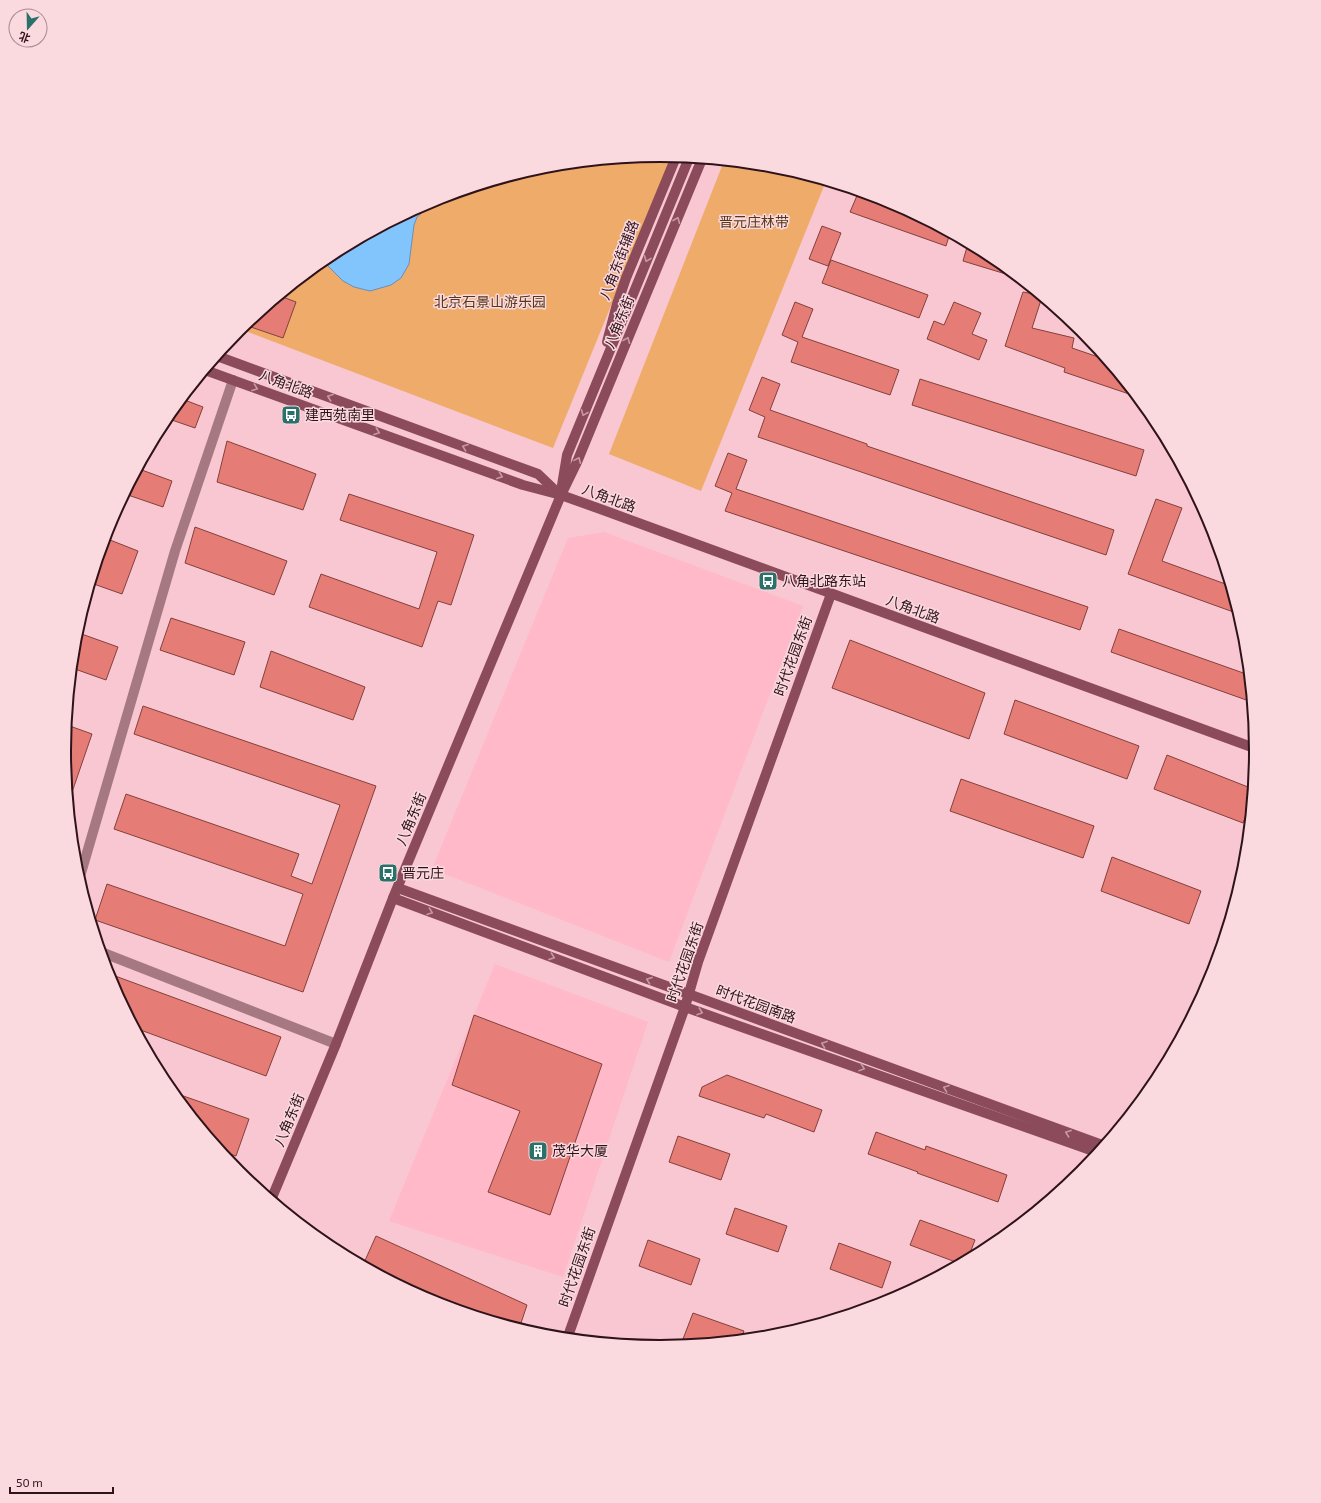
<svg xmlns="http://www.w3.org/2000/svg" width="1321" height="1503" font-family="'Exo 2','Noto Sans SC',sans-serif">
	<rect width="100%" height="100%" fill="#f8c7d1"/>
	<g fill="#ffb9c8">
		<path d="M 604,532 L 803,606 L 669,962 L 432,869 L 568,538 Z"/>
		<path d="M 495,964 L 648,1022 L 563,1277 L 389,1221 Z"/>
	</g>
	<g fill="#eeab6a">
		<path d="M 661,155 L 672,156 L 553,448 L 240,329 L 329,255 L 432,200 L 544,166 Z"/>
		<path d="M 724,161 L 777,167 L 826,181 L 701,491 L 609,454 Z"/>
	</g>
	<path fill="#82c4fc" stroke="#698fb8" d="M 434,200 L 429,207 L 417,217 L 414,225 L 409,264 L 401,278 L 391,285 L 370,291 L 354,287 L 343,281 L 323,261 L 329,255 Z"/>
	<g fill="#e57d76" stroke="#84403c">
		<path d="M 859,191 L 889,200 L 950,233 L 946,246 L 850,212 Z"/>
		<path d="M 822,226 L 841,233 L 828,266 L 809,259 Z"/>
		<path d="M 967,247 L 976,249 L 977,248 L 992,256 L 1019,278 L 963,261 Z"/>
		<path d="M 831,260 L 928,295 L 919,318 L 822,283 Z"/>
		<path d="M 1023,292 L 1040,295 L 1042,297 L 1032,328 L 1074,338 L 1072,348 L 1107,360 L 1138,397 L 1064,372 L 1065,368 L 1005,346 Z"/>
		<path d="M 280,296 L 296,302 L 283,338 L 245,325 Z"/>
		<path d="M 795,302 L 813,309 L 802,337 L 899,370 L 890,395 L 791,362 L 798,342 L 782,335 Z"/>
		<path d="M 954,302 L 981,313 L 972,334 L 987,340 L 979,360 L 927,339 L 934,321 L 944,325 Z"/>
		<path d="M 762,377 L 780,384 L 770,410 L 867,444 L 867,446 L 1114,530 L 1106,555 L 758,437 L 765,417 L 749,410 Z"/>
		<path d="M 920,379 L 1144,450 L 1136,476 L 912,405 Z"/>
		<path d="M 182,399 L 203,407 L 195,428 L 166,418 Z"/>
		<path d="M 227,441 L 316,474 L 303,510 L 217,482 Z"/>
		<path d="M 728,453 L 747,460 L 736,489 L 1088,607 L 1080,630 L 725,511 L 732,493 L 715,486 Z"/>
		<path d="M 139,469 L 172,481 L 163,507 L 125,494 Z"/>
		<path d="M 349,494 L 474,535 L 451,605 L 438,601 L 422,647 L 309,607 L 321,574 L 419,609 L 437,552 L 340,520 Z"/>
		<path d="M 1156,499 L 1182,508 L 1162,561 L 1231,586 L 1239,614 L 1128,574 Z"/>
		<path d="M 195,527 L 287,561 L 274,595 L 185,563 Z"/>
		<path d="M 105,538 L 138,551 L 122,594 L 91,583 Z"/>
		<path d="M 171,618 L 245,642 L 234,675 L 160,650 Z"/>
		<path d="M 1119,629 L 1249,675 L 1252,702 L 1111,652 Z"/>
		<path d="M 76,632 L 118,647 L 106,680 L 72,668 Z"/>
		<path d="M 850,640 L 985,693 L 969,739 L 832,688 Z"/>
		<path d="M 271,651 L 365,687 L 353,720 L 260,687 Z"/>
		<path d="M 1015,700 L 1139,746 L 1127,779 L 1004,734 Z"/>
		<path d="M 143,706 L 376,786 L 303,992 L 95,920 L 107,884 L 285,946 L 303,894 L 114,829 L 126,794 L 299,854 L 291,876 L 312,884 L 340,805 L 134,734 Z"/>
		<path d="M 67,725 L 92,734 L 69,801 L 64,751 Z"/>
		<path d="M 1167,755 L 1253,789 L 1252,801 L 1243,823 L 1154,789 Z"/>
		<path d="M 961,779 L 1094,826 L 1083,858 L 950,811 Z"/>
		<path d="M 1112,857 L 1201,891 L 1189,924 L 1101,891 Z"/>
		<path d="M 107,973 L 281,1037 L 266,1076 L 135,1028 L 109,980 Z"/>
		<path d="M 474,1015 L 602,1064 L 550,1215 L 488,1192 L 520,1111 L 452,1085 Z"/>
		<path d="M 727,1075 L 822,1110 L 814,1132 L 766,1114 L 764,1118 L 699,1096 L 702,1087 Z"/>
		<path d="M 172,1092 L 249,1119 L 236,1156 L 219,1150 Z"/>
		<path d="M 876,1132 L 925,1150 L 926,1146 L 1007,1175 L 998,1202 L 917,1173 L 918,1172 L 868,1154 Z"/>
		<path d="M 678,1136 L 730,1154 L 721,1180 L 669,1162 Z"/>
		<path d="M 735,1208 L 787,1226 L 778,1252 L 726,1234 Z"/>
		<path d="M 920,1220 L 975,1240 L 967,1261 L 961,1264 L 910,1245 Z"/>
		<path d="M 376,1236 L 527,1305 L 519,1329 L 432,1302 L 363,1265 Z"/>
		<path d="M 648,1240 L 700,1259 L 691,1285 L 639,1266 Z"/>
		<path d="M 839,1243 L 891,1262 L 882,1288 L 830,1269 Z"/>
		<path d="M 693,1313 L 744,1331 L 741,1340 L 699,1344 L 683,1339 Z"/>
	</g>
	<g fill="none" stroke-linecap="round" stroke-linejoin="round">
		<g stroke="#a67982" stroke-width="10">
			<path d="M 79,880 L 175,551 L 233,380"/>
			<path d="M 101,952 L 336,1044"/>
		</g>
		<g stroke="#8b4b5b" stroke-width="10">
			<path d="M 607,342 L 617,304 L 626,278 L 676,157"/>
			<path d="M 217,356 L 538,474 L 559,494"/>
			<path d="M 205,370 L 523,485 L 561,495 L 603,510 L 1257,749"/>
			<path d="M 562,485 L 567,455 L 689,158"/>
			<path d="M 398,888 L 1105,1146"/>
			<path d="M 393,898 L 685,1007 L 1099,1153"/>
			<path d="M 271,1200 L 336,1044 L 393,898 L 561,495 L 577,462 L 702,159"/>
			<path d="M 567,1339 L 685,1007 L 698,962 L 831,594"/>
		</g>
	</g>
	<defs><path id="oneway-chevron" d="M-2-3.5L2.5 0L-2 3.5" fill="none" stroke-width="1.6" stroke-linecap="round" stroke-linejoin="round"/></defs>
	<g stroke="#c899a4">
		<use href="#oneway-chevron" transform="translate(677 220) rotate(-68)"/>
		<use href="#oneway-chevron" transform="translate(647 259) rotate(112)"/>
		<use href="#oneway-chevron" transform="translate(627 340) rotate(-68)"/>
		<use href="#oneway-chevron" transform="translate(255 388) rotate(20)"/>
		<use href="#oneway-chevron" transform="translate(330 397) rotate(-160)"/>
		<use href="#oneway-chevron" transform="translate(584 413) rotate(112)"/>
		<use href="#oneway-chevron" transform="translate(377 432) rotate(20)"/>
		<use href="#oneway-chevron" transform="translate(465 447) rotate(-160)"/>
		<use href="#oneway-chevron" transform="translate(578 460) rotate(-66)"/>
		<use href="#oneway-chevron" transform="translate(500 476) rotate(20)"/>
		<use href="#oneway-chevron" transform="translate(430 912) rotate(20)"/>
		<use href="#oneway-chevron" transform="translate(552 957) rotate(20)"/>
		<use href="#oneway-chevron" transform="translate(649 980) rotate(-160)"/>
		<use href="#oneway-chevron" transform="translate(700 1012) rotate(19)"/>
		<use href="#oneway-chevron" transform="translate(824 1044) rotate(-160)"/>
		<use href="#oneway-chevron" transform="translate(862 1068) rotate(19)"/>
		<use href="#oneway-chevron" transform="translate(946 1088) rotate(-160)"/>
		<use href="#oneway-chevron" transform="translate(1068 1133) rotate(-160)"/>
	</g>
	<defs>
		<g id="bus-square" transform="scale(1)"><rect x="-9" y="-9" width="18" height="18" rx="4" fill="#297169" stroke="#fad9df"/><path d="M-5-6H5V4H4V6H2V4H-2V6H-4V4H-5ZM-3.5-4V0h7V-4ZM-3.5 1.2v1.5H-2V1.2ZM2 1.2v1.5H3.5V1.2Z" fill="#fff"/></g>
		<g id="building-square" transform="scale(1)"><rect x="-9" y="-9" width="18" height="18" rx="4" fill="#297169" stroke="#fad9df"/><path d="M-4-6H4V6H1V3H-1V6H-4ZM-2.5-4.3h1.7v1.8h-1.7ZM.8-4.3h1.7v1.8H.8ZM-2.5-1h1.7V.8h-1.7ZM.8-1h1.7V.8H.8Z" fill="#fff"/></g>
	</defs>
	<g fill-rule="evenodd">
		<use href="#bus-square" x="291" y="415"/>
		<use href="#bus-square" x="768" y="581"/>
		<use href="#bus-square" x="388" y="873"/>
		<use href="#building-square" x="538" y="1151"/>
	</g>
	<g text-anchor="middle" stroke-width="3" stroke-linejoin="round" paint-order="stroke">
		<g font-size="14" fill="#563817" stroke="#fad9df">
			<text x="754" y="227">晋元庄林带</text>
			<text x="490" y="307">北京石景山游乐园</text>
		</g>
		<g font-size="14" fill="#2f131a" stroke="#fad9df">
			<text transform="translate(619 260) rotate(-69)" y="5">八角东街辅路</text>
			<text transform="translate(619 322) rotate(-68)" y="5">八角东街</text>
			<text transform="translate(286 384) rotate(20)" y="5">八角北路</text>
			<text transform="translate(609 498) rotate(20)" y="5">八角北路</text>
			<text transform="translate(913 609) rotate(20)" y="5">八角北路</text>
			<text transform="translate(793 656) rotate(-70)" y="5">时代花园东街</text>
			<text transform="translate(411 819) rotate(-67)" y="5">八角东街</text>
			<text transform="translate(685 962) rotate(-71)" y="5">时代花园东街</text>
			<text transform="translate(756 1004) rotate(20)" y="5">时代花园南路</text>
			<text transform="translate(289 1120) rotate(-67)" y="5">八角东街</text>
			<text transform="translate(577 1267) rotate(-71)" y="5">时代花园东街</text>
		</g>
		<g font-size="14" fill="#2f131a" stroke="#fad9df" text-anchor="start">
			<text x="305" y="420">建西苑南里</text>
			<text x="782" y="586">八角北路东站</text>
			<text x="402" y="878">晋元庄</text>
			<text x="552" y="1156">茂华大厦</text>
		</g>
	</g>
	<path d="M0 0H1321V1503H0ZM71 751a589 589 0 1 1 1178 0a589 589 0 1 1-1178 0Z" fill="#fad9df" fill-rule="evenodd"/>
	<path fill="none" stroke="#2f131a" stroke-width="2" d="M71 751a589 589 0 1 1 1178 0a589 589 0 1 1-1178 0Z"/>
	<g transform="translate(28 28) rotate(200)"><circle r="19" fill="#fad9df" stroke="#a98a90"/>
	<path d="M0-3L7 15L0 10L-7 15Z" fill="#297169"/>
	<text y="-6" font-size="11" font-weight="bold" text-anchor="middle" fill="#2f131a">北</text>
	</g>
	<path d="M10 1487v6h103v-6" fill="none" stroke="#2f131a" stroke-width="2"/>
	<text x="16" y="1487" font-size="12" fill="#2f131a" stroke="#fad9df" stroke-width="3" paint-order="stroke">50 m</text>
</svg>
